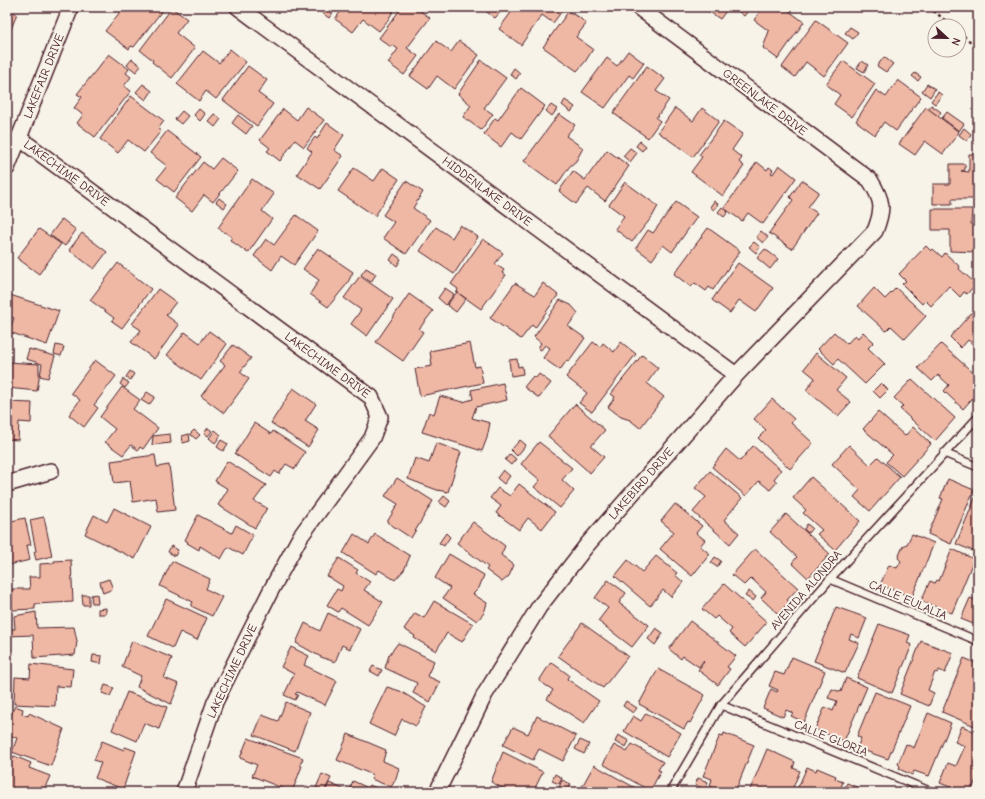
<svg xmlns="http://www.w3.org/2000/svg" width="985" height="799" font-family="'Comic Neue',sans-serif">
	<rect width="100%" height="100%" fill="#f7f3e8"/>
	<filter id="ink" filterUnits="userSpaceOnUse"><feTurbulence type="fractalNoise" baseFrequency=".025" numOctaves="2"/><feDisplacementMap in="SourceGraphic" scale="8" xChannelSelector="R" yChannelSelector="G"/><feConvolveMatrix kernelMatrix="1 2 1 2 8 2 1 2 1" color-interpolation-filters="sRGB"/></filter>
	<g filter="url(#ink)">
		<g fill="#efb8a5" stroke="#4a1f2b">
			<path d="M 109,7 L 120,7 L 116,12 Z"/>
			<path d="M 124,7 L 137,7 L 140,9 L 141,7 L 165,7 L 134,47 L 131,46 L 129,49 L 105,31 Z"/>
			<path d="M 314,7 L 337,7 L 329,18 Z"/>
			<path d="M 344,7 L 394,7 L 395,8 L 388,20 L 379,31 L 363,19 L 353,32 L 335,19 Z"/>
			<path d="M 402,7 L 415,7 L 430,18 L 407,48 L 418,56 L 404,75 L 388,63 L 398,49 L 392,45 L 391,47 L 379,38 Z"/>
			<path d="M 480,7 L 505,7 L 495,18 Z"/>
			<path d="M 515,7 L 565,7 L 553,23 L 542,15 L 521,45 L 499,29 Z"/>
			<path d="M 705,7 L 729,7 L 720,19 L 704,8 Z"/>
			<path d="M 733,7 L 751,7 L 744,16 Z"/>
			<path d="M 763,7 L 792,7 L 789,11 L 804,22 L 778,59 L 763,48 L 769,31 L 754,20 Z"/>
			<path d="M 172,8 L 187,19 L 176,33 L 195,48 L 172,78 L 152,62 L 153,60 L 140,50 Z"/>
			<path d="M 7,10 L 17,14 L 9,34 L 7,33 Z"/>
			<path d="M 568,12 L 579,17 L 586,24 L 576,37 L 593,49 L 585,62 L 577,71 L 543,47 Z"/>
			<path d="M 816,20 L 848,43 L 824,76 L 806,62 L 795,77 L 782,67 Z"/>
			<path d="M 850,27 L 858,32 L 853,39 L 845,33 Z"/>
			<path d="M 7,40 L 11,41 L 7,52 Z"/>
			<path d="M 436,41 L 451,52 L 459,41 L 479,55 L 454,89 L 437,76 L 428,89 L 410,76 Z"/>
			<path d="M 230,49 L 246,62 L 216,99 L 206,91 L 199,101 L 177,84 L 203,51 L 219,63 Z"/>
			<path d="M 628,51 L 644,63 L 633,78 L 629,75 L 605,108 L 582,92 L 607,58 L 617,66 Z"/>
			<path d="M 109,54 L 129,69 L 126,73 L 131,77 L 124,86 L 131,91 L 95,137 L 77,123 L 83,115 L 74,108 L 82,97 L 77,94 Z"/>
			<path d="M 884,57 L 893,64 L 886,72 L 877,66 Z"/>
			<path d="M 132,59 L 141,66 L 136,72 L 127,65 Z"/>
			<path d="M 481,60 L 506,78 L 484,108 L 493,114 L 481,130 L 463,117 L 471,105 L 458,94 Z"/>
			<path d="M 843,61 L 875,84 L 852,117 L 834,104 L 840,95 L 826,84 Z"/>
			<path d="M 862,61 L 868,65 L 864,72 L 857,68 Z"/>
			<path d="M 248,66 L 267,80 L 258,93 L 273,104 L 257,126 L 223,100 Z"/>
			<path d="M 647,66 L 665,79 L 656,91 L 669,100 L 656,118 L 660,121 L 648,138 L 613,113 Z"/>
			<path d="M 514,68 L 520,73 L 516,79 L 510,74 Z"/>
			<path d="M 915,73 L 921,77 L 918,81 L 912,76 Z"/>
			<path d="M 898,80 L 921,97 L 896,131 L 884,122 L 875,135 L 856,121 L 876,90 L 886,97 Z"/>
			<path d="M 143,84 L 152,91 L 146,100 L 136,92 Z"/>
			<path d="M 927,84 L 935,89 L 930,97 L 922,91 Z"/>
			<path d="M 521,88 L 545,106 L 521,139 L 512,132 L 501,147 L 484,134 L 495,118 L 498,120 Z"/>
			<path d="M 938,92 L 942,95 L 935,104 L 931,101 Z"/>
			<path d="M 131,96 L 164,121 L 158,129 L 161,131 L 144,152 L 128,140 L 118,153 L 100,139 Z"/>
			<path d="M 565,100 L 575,107 L 571,112 L 562,105 Z"/>
			<path d="M 551,105 L 557,109 L 552,116 L 546,111 Z"/>
			<path d="M 931,105 L 941,112 L 938,116 L 928,109 Z"/>
			<path d="M 306,107 L 324,120 L 304,147 L 295,140 L 280,161 L 267,151 L 270,148 L 260,140 L 283,109 L 297,120 Z"/>
			<path d="M 926,107 L 959,132 L 943,154 L 925,141 L 915,155 L 899,144 Z"/>
			<path d="M 675,108 L 693,121 L 702,108 L 719,121 L 693,157 L 658,132 Z"/>
			<path d="M 199,109 L 205,114 L 200,121 L 194,115 Z"/>
			<path d="M 182,111 L 188,116 L 181,124 L 175,119 Z"/>
			<path d="M 947,112 L 964,124 L 959,131 L 942,118 Z"/>
			<path d="M 214,114 L 221,119 L 215,127 L 208,121 Z"/>
			<path d="M 559,114 L 575,125 L 566,136 L 583,148 L 576,161 L 569,167 L 557,185 L 524,161 Z"/>
			<path d="M 238,115 L 252,126 L 246,134 L 232,123 Z"/>
			<path d="M 724,121 L 743,134 L 732,150 L 742,158 L 739,162 L 744,166 L 723,196 L 691,172 L 702,157 L 699,155 Z"/>
			<path d="M 327,123 L 344,135 L 334,150 L 343,156 L 320,189 L 297,174 L 312,152 L 307,148 L 315,137 L 317,139 Z"/>
			<path d="M 964,128 L 971,134 L 967,141 L 959,135 Z"/>
			<path d="M 167,131 L 201,157 L 174,192 L 157,179 L 167,166 L 150,153 Z"/>
			<path d="M 640,141 L 646,146 L 642,151 L 636,146 Z"/>
			<path d="M 630,148 L 637,153 L 630,162 L 623,156 Z"/>
			<path d="M 607,150 L 629,166 L 605,201 L 588,188 L 576,204 L 559,191 L 573,171 L 585,180 Z"/>
			<path d="M 969,154 L 978,154 L 978,199 L 952,199 L 952,204 L 933,204 L 933,184 L 950,184 L 950,164 L 965,164 L 965,170 L 961,171 L 969,172 Z"/>
			<path d="M 221,158 L 238,171 L 213,202 L 204,195 L 192,211 L 175,198 L 203,162 L 212,169 Z"/>
			<path d="M 757,162 L 767,170 L 769,167 L 773,170 L 771,173 L 773,174 L 779,165 L 796,178 L 763,224 L 748,213 L 742,221 L 724,208 Z"/>
			<path d="M 354,168 L 374,181 L 383,168 L 399,179 L 375,216 L 338,191 Z"/>
			<path d="M 252,179 L 274,194 L 262,211 L 272,219 L 248,253 L 230,240 L 232,237 L 218,228 Z"/>
			<path d="M 802,180 L 819,192 L 808,207 L 817,213 L 792,249 L 769,233 L 793,200 L 790,197 Z"/>
			<path d="M 406,181 L 423,192 L 413,208 L 430,220 L 406,254 L 383,238 L 394,222 L 383,215 Z"/>
			<path d="M 625,182 L 658,206 L 652,217 L 632,242 L 615,229 L 624,216 L 609,205 Z"/>
			<path d="M 219,198 L 227,204 L 224,208 L 216,202 Z"/>
			<path d="M 714,201 L 718,204 L 714,210 L 710,207 Z"/>
			<path d="M 676,202 L 697,217 L 672,252 L 663,245 L 652,260 L 636,248 L 648,230 L 653,233 Z"/>
			<path d="M 722,207 L 728,212 L 724,217 L 718,212 Z"/>
			<path d="M 932,209 L 972,209 L 971,224 L 978,225 L 978,252 L 950,251 L 950,230 L 932,230 Z"/>
			<path d="M 296,215 L 318,231 L 294,265 L 281,256 L 272,270 L 254,256 L 266,239 L 274,245 Z"/>
			<path d="M 62,219 L 76,230 L 65,246 L 50,235 Z"/>
			<path d="M 460,225 L 478,237 L 454,274 L 420,251 L 436,227 L 452,238 Z"/>
			<path d="M 708,228 L 740,251 L 713,290 L 709,287 L 706,291 L 695,283 L 691,287 L 674,274 Z"/>
			<path d="M 39,229 L 61,244 L 39,274 L 17,258 Z"/>
			<path d="M 761,231 L 768,237 L 763,243 L 756,237 Z"/>
			<path d="M 82,233 L 107,252 L 94,269 L 69,250 Z"/>
			<path d="M 483,239 L 503,253 L 495,264 L 504,270 L 502,273 L 506,275 L 481,309 L 457,292 L 458,289 L 451,284 Z"/>
			<path d="M 754,242 L 760,247 L 756,253 L 749,247 Z"/>
			<path d="M 926,246 L 931,251 L 933,249 L 942,257 L 945,253 L 960,267 L 959,269 L 974,282 L 972,284 L 974,286 L 967,294 L 964,292 L 960,297 L 949,286 L 931,306 L 925,300 L 922,304 L 902,284 L 906,281 L 899,274 Z"/>
			<path d="M 318,248 L 353,272 L 347,284 L 328,307 L 310,294 L 319,280 L 303,269 Z"/>
			<path d="M 765,249 L 778,259 L 770,269 L 757,258 Z"/>
			<path d="M 394,254 L 401,259 L 397,266 L 390,260 Z"/>
			<path d="M 118,263 L 151,289 L 122,328 L 112,321 L 114,318 L 90,300 Z"/>
			<path d="M 738,263 L 773,288 L 756,312 L 739,300 L 730,313 L 712,300 Z"/>
			<path d="M 366,268 L 376,274 L 371,282 L 361,275 Z"/>
			<path d="M 360,276 L 393,299 L 367,336 L 351,324 L 361,310 L 344,298 Z"/>
			<path d="M 515,283 L 535,295 L 543,283 L 558,295 L 535,328 L 532,325 L 521,339 L 490,318 Z"/>
			<path d="M 445,288 L 454,294 L 446,305 L 438,298 Z"/>
			<path d="M 874,288 L 885,299 L 896,288 L 926,316 L 905,339 L 891,326 L 886,331 L 858,306 Z"/>
			<path d="M 158,289 L 176,302 L 166,315 L 179,325 L 154,359 L 131,342 L 141,330 L 132,324 Z"/>
			<path d="M 457,292 L 466,299 L 456,312 L 447,305 Z"/>
			<path d="M 7,294 L 59,311 L 47,345 L 9,332 L 14,318 L 7,316 Z"/>
			<path d="M 409,294 L 433,311 L 419,329 L 423,332 L 403,361 L 376,342 Z"/>
			<path d="M 560,300 L 571,305 L 578,313 L 568,326 L 585,338 L 569,361 L 567,360 L 560,370 L 543,358 L 550,348 L 545,345 L 541,350 L 538,348 L 541,343 L 534,337 Z"/>
			<path d="M 973,311 L 978,316 L 978,349 L 968,340 L 961,348 L 950,337 Z"/>
			<path d="M 209,331 L 227,344 L 201,380 L 167,355 L 185,332 L 200,343 Z"/>
			<path d="M 834,332 L 847,344 L 855,335 L 858,338 L 863,332 L 874,342 L 868,348 L 885,364 L 865,384 L 838,359 L 834,364 L 818,349 Z"/>
			<path d="M 593,342 L 600,347 L 603,343 L 614,352 L 621,342 L 636,354 L 592,412 L 579,403 L 587,393 L 566,377 Z"/>
			<path d="M 470,343 L 475,367 L 480,366 L 483,383 L 420,396 L 415,369 L 432,366 L 430,351 Z"/>
			<path d="M 941,344 L 978,377 L 978,392 L 963,409 L 944,391 L 949,385 L 938,375 L 932,381 L 918,368 Z"/>
			<path d="M 56,345 L 64,347 L 61,356 L 54,354 Z"/>
			<path d="M 233,345 L 251,358 L 240,372 L 249,379 L 224,413 L 201,396 L 225,365 L 220,361 Z"/>
			<path d="M 29,349 L 55,356 L 48,378 L 40,376 L 42,364 L 26,359 Z"/>
			<path d="M 816,353 L 846,378 L 836,390 L 851,402 L 838,416 L 806,390 L 815,378 L 804,369 Z"/>
			<path d="M 642,355 L 658,368 L 647,383 L 664,397 L 640,428 L 630,420 L 621,417 L 608,407 L 615,397 L 611,394 Z"/>
			<path d="M 517,359 L 518,367 L 522,366 L 523,374 L 511,376 L 509,360 Z"/>
			<path d="M 95,360 L 116,376 L 94,405 L 98,408 L 84,427 L 69,415 L 80,400 L 71,393 Z"/>
			<path d="M 7,362 L 39,364 L 39,379 L 37,391 L 7,388 Z"/>
			<path d="M 130,371 L 134,374 L 130,380 L 126,377 Z"/>
			<path d="M 539,374 L 551,383 L 539,398 L 524,387 L 533,376 L 536,378 Z"/>
			<path d="M 123,379 L 129,383 L 125,388 L 120,384 Z"/>
			<path d="M 912,379 L 955,418 L 935,441 L 900,409 L 903,406 L 894,398 Z"/>
			<path d="M 503,383 L 507,400 L 476,407 L 472,418 L 490,423 L 487,438 L 482,451 L 422,432 L 429,412 L 434,414 L 440,396 L 463,402 L 473,399 L 471,390 Z"/>
			<path d="M 881,383 L 888,390 L 880,398 L 873,391 Z"/>
			<path d="M 122,387 L 140,400 L 133,409 L 158,428 L 143,449 L 140,447 L 138,450 L 131,445 L 123,455 L 105,442 L 115,429 L 100,417 Z"/>
			<path d="M 293,388 L 316,404 L 305,421 L 319,430 L 308,447 L 271,423 Z"/>
			<path d="M 147,392 L 155,397 L 149,405 L 141,400 Z"/>
			<path d="M 772,399 L 794,419 L 791,423 L 813,443 L 790,469 L 758,438 L 766,430 L 754,419 Z"/>
			<path d="M 7,402 L 32,403 L 31,423 L 19,422 L 18,440 L 7,439 Z"/>
			<path d="M 575,404 L 605,430 L 591,446 L 604,457 L 590,473 L 548,436 Z"/>
			<path d="M 878,412 L 905,436 L 913,427 L 931,444 L 902,476 L 886,462 L 893,455 L 863,429 Z"/>
			<path d="M 254,423 L 271,434 L 273,431 L 305,452 L 295,469 L 286,464 L 279,474 L 275,471 L 271,477 L 235,454 Z"/>
			<path d="M 208,428 L 212,431 L 208,436 L 204,433 Z"/>
			<path d="M 194,430 L 200,435 L 196,439 L 190,434 Z"/>
			<path d="M 215,430 L 221,435 L 215,443 L 209,438 Z"/>
			<path d="M 170,434 L 171,443 L 152,445 L 153,436 Z"/>
			<path d="M 189,434 L 190,441 L 183,443 L 182,436 Z"/>
			<path d="M 221,440 L 228,444 L 223,451 L 217,447 Z"/>
			<path d="M 520,440 L 526,445 L 517,456 L 511,450 Z"/>
			<path d="M 539,442 L 572,468 L 562,480 L 574,491 L 560,508 L 534,487 L 540,480 L 521,464 Z"/>
			<path d="M 436,443 L 461,452 L 448,492 L 437,490 L 408,479 L 415,458 L 429,463 Z"/>
			<path d="M 849,445 L 870,465 L 878,457 L 900,477 L 870,511 L 854,497 L 860,490 L 832,464 Z"/>
			<path d="M 753,446 L 781,470 L 774,479 L 777,482 L 770,490 L 759,481 L 746,496 L 712,467 L 726,449 L 740,461 Z"/>
			<path d="M 510,454 L 516,459 L 511,465 L 505,460 Z"/>
			<path d="M 155,455 L 157,467 L 169,465 L 175,510 L 158,512 L 156,498 L 133,502 L 130,481 L 114,483 L 111,461 Z"/>
			<path d="M 227,461 L 266,485 L 254,501 L 267,508 L 255,528 L 218,505 L 228,489 L 215,481 Z"/>
			<path d="M 503,470 L 510,476 L 504,484 L 497,478 Z"/>
			<path d="M 710,471 L 742,498 L 724,520 L 739,533 L 730,544 L 693,512 L 706,497 L 695,488 Z"/>
			<path d="M 811,477 L 860,521 L 835,550 L 817,534 L 822,530 L 803,513 L 806,510 L 793,498 Z"/>
			<path d="M 397,478 L 433,501 L 411,538 L 387,522 L 398,504 L 385,496 Z"/>
			<path d="M 948,479 L 974,490 L 951,544 L 928,534 L 943,499 L 940,498 Z"/>
			<path d="M 519,484 L 555,512 L 542,529 L 528,518 L 519,530 L 496,513 L 501,506 L 490,498 L 498,488 L 510,496 Z"/>
			<path d="M 978,491 L 978,553 L 956,544 Z"/>
			<path d="M 444,496 L 450,501 L 446,507 L 439,502 Z"/>
			<path d="M 675,504 L 702,526 L 696,533 L 705,540 L 700,546 L 710,554 L 692,576 L 660,549 L 674,532 L 661,521 Z"/>
			<path d="M 114,508 L 151,527 L 135,559 L 85,534 L 94,515 L 107,522 Z"/>
			<path d="M 786,514 L 830,554 L 808,578 L 792,563 L 797,557 L 770,532 Z"/>
			<path d="M 198,515 L 232,533 L 236,525 L 253,535 L 243,555 L 228,547 L 221,559 L 200,546 L 199,550 L 187,543 L 188,542 L 185,540 Z"/>
			<path d="M 44,517 L 52,556 L 36,560 L 34,552 L 36,551 L 30,520 Z"/>
			<path d="M 25,518 L 31,545 L 27,545 L 30,560 L 9,565 L 7,522 Z"/>
			<path d="M 473,522 L 505,546 L 501,555 L 514,565 L 509,576 L 502,582 L 486,570 L 488,567 L 457,543 Z"/>
			<path d="M 807,524 L 812,528 L 808,533 L 804,529 Z"/>
			<path d="M 446,533 L 450,537 L 444,546 L 439,543 Z"/>
			<path d="M 354,534 L 369,544 L 375,534 L 410,556 L 404,570 L 395,580 L 379,570 L 376,574 L 343,553 Z"/>
			<path d="M 912,534 L 934,543 L 912,597 L 880,585 L 889,565 L 897,568 L 901,561 L 898,558 L 903,546 L 907,544 Z"/>
			<path d="M 171,546 L 178,550 L 175,556 L 168,552 Z"/>
			<path d="M 755,549 L 798,588 L 787,600 L 789,602 L 778,614 L 761,598 L 766,592 L 751,578 L 744,585 L 732,575 Z"/>
			<path d="M 952,549 L 974,559 L 952,613 L 921,601 L 930,581 L 935,583 L 937,580 L 939,581 Z"/>
			<path d="M 449,554 L 484,575 L 479,588 L 473,594 L 487,603 L 484,613 L 477,621 L 443,598 L 450,588 L 435,578 Z"/>
			<path d="M 656,556 L 677,573 L 675,575 L 683,582 L 671,597 L 663,590 L 650,606 L 615,576 L 628,560 L 642,572 Z"/>
			<path d="M 715,557 L 721,561 L 717,567 L 711,563 Z"/>
			<path d="M 339,558 L 358,570 L 356,573 L 370,582 L 364,590 L 383,602 L 368,625 L 341,608 L 338,612 L 327,605 L 337,589 L 341,591 L 343,586 L 327,576 Z"/>
			<path d="M 71,560 L 73,602 L 35,604 L 35,609 L 12,610 L 12,589 L 30,589 L 29,577 L 40,577 L 40,564 L 54,563 L 54,561 Z"/>
			<path d="M 172,561 L 210,579 L 206,589 L 222,597 L 212,616 L 191,606 L 193,602 L 160,586 Z"/>
			<path d="M 109,579 L 113,589 L 103,593 L 100,582 Z"/>
			<path d="M 608,580 L 626,593 L 619,603 L 649,625 L 632,647 L 598,621 L 608,608 L 595,598 Z"/>
			<path d="M 724,584 L 767,622 L 745,647 L 729,633 L 732,629 L 717,616 L 714,619 L 702,609 Z"/>
			<path d="M 749,591 L 756,597 L 753,601 L 745,596 Z"/>
			<path d="M 97,594 L 98,603 L 92,603 L 91,595 Z"/>
			<path d="M 82,595 L 89,595 L 89,605 L 83,605 Z"/>
			<path d="M 970,598 L 978,601 L 978,626 L 961,619 Z"/>
			<path d="M 166,599 L 207,618 L 197,640 L 180,632 L 173,648 L 148,636 Z"/>
			<path d="M 434,601 L 473,624 L 462,642 L 447,633 L 436,651 L 414,638 L 415,636 L 404,629 L 415,613 L 424,618 Z"/>
			<path d="M 836,607 L 867,618 L 859,638 L 851,634 L 849,639 L 859,643 L 845,673 L 814,661 Z"/>
			<path d="M 106,608 L 106,614 L 98,614 L 98,609 Z"/>
			<path d="M 36,612 L 37,628 L 74,627 L 77,641 L 75,655 L 34,658 L 33,635 L 7,636 L 7,629 L 15,629 L 14,616 Z"/>
			<path d="M 328,613 L 360,629 L 350,649 L 342,645 L 335,662 L 321,657 L 296,643 L 305,623 L 320,631 Z"/>
			<path d="M 690,621 L 736,656 L 727,667 L 730,669 L 718,685 L 698,670 L 704,662 L 703,661 L 699,667 L 683,656 L 681,659 L 669,649 Z"/>
			<path d="M 582,623 L 628,656 L 603,688 L 558,656 Z"/>
			<path d="M 879,624 L 910,635 L 907,643 L 912,645 L 892,693 L 857,678 Z"/>
			<path d="M 656,628 L 663,633 L 655,645 L 648,639 Z"/>
			<path d="M 132,641 L 172,658 L 164,678 L 179,684 L 171,704 L 137,687 L 141,676 L 122,667 Z"/>
			<path d="M 921,641 L 953,653 L 945,673 L 939,670 L 937,673 L 935,672 L 928,690 L 934,693 L 929,706 L 900,694 Z"/>
			<path d="M 398,643 L 434,661 L 427,676 L 440,682 L 430,702 L 413,693 L 417,683 L 385,668 L 389,655 Z"/>
			<path d="M 291,647 L 309,656 L 304,665 L 337,681 L 325,705 L 297,692 L 295,694 L 298,695 L 295,700 L 284,695 L 294,674 L 281,667 Z"/>
			<path d="M 93,655 L 102,656 L 101,664 L 92,662 Z"/>
			<path d="M 792,657 L 825,671 L 804,722 L 791,716 L 793,713 L 786,710 L 783,717 L 763,708 L 771,689 L 777,692 L 778,690 L 769,686 L 775,672 L 784,675 Z"/>
			<path d="M 964,658 L 978,664 L 977,727 L 942,712 Z"/>
			<path d="M 551,662 L 569,675 L 567,679 L 599,701 L 584,723 L 547,699 L 553,690 L 539,681 Z"/>
			<path d="M 31,664 L 73,669 L 71,687 L 56,686 L 55,706 L 14,704 L 15,677 L 30,678 Z"/>
			<path d="M 373,666 L 382,670 L 379,676 L 370,671 Z"/>
			<path d="M 658,669 L 705,695 L 690,723 L 688,722 L 684,729 L 639,704 Z"/>
			<path d="M 846,678 L 867,687 L 844,741 L 815,729 L 825,707 L 833,711 L 837,701 L 828,698 L 832,689 L 841,692 Z"/>
			<path d="M 105,685 L 114,688 L 110,696 L 102,693 Z"/>
			<path d="M 387,687 L 400,691 L 426,707 L 416,726 L 402,719 L 394,736 L 369,724 Z"/>
			<path d="M 127,692 L 167,707 L 159,729 L 144,723 L 137,741 L 112,730 Z"/>
			<path d="M 875,692 L 910,706 L 888,759 L 857,748 L 861,738 L 857,736 Z"/>
			<path d="M 626,701 L 637,708 L 633,713 L 623,706 Z"/>
			<path d="M 286,702 L 310,712 L 295,751 L 254,735 L 262,715 L 278,721 Z"/>
			<path d="M 15,706 L 23,709 L 22,714 L 28,716 L 29,713 L 64,729 L 51,766 L 12,752 L 17,738 L 7,734 L 7,723 Z"/>
			<path d="M 646,713 L 681,733 L 667,757 L 624,731 L 633,716 L 641,721 Z"/>
			<path d="M 928,713 L 951,723 L 929,776 L 914,771 L 912,775 L 899,769 L 900,766 L 898,764 L 906,744 L 914,748 Z"/>
			<path d="M 537,716 L 576,736 L 563,761 L 539,749 L 533,760 L 503,745 L 513,727 L 528,734 Z"/>
			<path d="M 962,726 L 978,733 L 978,775 L 971,792 L 961,789 L 960,791 L 940,783 L 948,763 L 956,766 L 965,746 L 955,742 Z"/>
			<path d="M 724,733 L 754,745 L 735,792 L 724,792 L 710,786 L 712,779 L 703,776 L 720,735 L 723,736 Z"/>
			<path d="M 348,734 L 386,750 L 383,761 L 399,768 L 396,779 L 391,787 L 371,779 L 373,775 L 337,760 Z"/>
			<path d="M 618,735 L 629,741 L 626,747 L 615,742 Z"/>
			<path d="M 248,738 L 303,758 L 300,765 L 302,766 L 292,792 L 252,776 L 257,765 L 240,758 Z"/>
			<path d="M 580,740 L 589,744 L 584,754 L 575,749 Z"/>
			<path d="M 102,741 L 124,750 L 125,747 L 136,751 L 123,789 L 95,778 L 101,763 L 94,760 Z"/>
			<path d="M 632,744 L 663,762 L 658,770 L 661,771 L 650,791 L 603,764 L 614,745 L 627,752 Z"/>
			<path d="M 767,749 L 795,762 L 793,768 L 800,771 L 791,792 L 749,792 Z"/>
			<path d="M 503,752 L 543,772 L 533,792 L 503,792 L 504,789 L 491,782 Z"/>
			<path d="M 7,756 L 13,758 L 14,756 L 31,763 L 29,768 L 50,776 L 43,792 L 14,792 L 7,789 Z"/>
			<path d="M 594,765 L 641,791 L 640,792 L 579,792 Z"/>
			<path d="M 807,767 L 816,771 L 817,768 L 836,776 L 835,779 L 843,782 L 839,792 L 796,792 Z"/>
			<path d="M 322,774 L 331,778 L 324,792 L 316,788 Z"/>
			<path d="M 555,774 L 562,778 L 559,784 L 552,781 Z"/>
			<path d="M 698,778 L 708,782 L 705,789 L 695,785 Z"/>
			<path d="M 562,780 L 571,784 L 567,792 L 558,790 Z"/>
			<path d="M 353,781 L 366,787 L 364,792 L 350,788 Z"/>
			<path d="M 329,783 L 350,792 L 325,792 Z"/>
			<path d="M 847,783 L 868,792 L 843,792 Z"/>
			<path d="M 369,785 L 387,792 L 366,792 Z"/>
		</g>
		<g fill="none" stroke-linecap="round" stroke-linejoin="round">
			<g stroke="#4a1f2b" stroke-width="10">
				<g id="lane">
					<path d="M 944,453 L 978,467"/>
					<path d="M 830,579 L 978,641"/>
					<path d="M 721,705 L 932,792"/>
					<path d="M 670,792 L 721,705 L 830,579 L 978,417"/>
				</g>
			</g>
			<g stroke="#4a1f2b" stroke-width="18">
				<g id="street">
					<path id="s1" d="M 238,7 L 736,375"/>
					<path id="s2" d="M 19,138 L 371,397 L 380,417 L 372,438 L 300,537 L 270,592 L 215,702 L 184,792"/>
					<path id="s3" d="M 7,168 L 71,7"/>
					<path d="M 7,484 L 51,471"/>
					<path id="s4" d="M 437,792 L 485,694 L 539,607 L 587,545 L 736,375 L 875,231 C 884,208 883,201 870,180 L 638,7"/>
				</g>
			</g>
			<g stroke="#4a1f2b" stroke-width="2.5" stroke-dasharray="3 3" stroke-linecap="butt">
				<path d="M 929,7 L 952,26"/>
				<path d="M 959,32 L 978,48"/>
			</g>
			<use href="#lane" stroke="#f7f3e8" stroke-width="7"/>
			<use href="#street" stroke="#f7f3e8" stroke-width="15"/>
		</g>
	</g>
	<g text-anchor="middle" stroke-width="4" stroke-linejoin="round" paint-order="stroke">
		<g font-size="12" fill="#4a1f2b" stroke="#f7f3e8">
			<text dy="4" stroke="none"><textPath href="#s3" startOffset="99">LAKEFAIR DRIVE</textPath></text>
			<text transform="translate(765 102) rotate(37)" y="4">GREENLAKE DRIVE</text>
			<text dy="4" stroke="none"><textPath href="#s2" startOffset="59">LAKECHIME DRIVE</textPath></text>
			<text dy="4" stroke="none"><textPath href="#s1" startOffset="310">HIDDENLAKE DRIVE</textPath></text>
			<text dy="4" stroke="none"><textPath href="#s2" startOffset="383">LAKECHIME DRIVE</textPath></text>
			<text dy="4" stroke="none"><textPath href="#s4" startOffset="372">LAKEBIRD DRIVE</textPath></text>
			<text transform="translate(806 590) rotate(-49)" y="4">AVENIDA ALONDRA</text>
			<text transform="translate(908 600) rotate(23)" y="4">CALLE EULALIA</text>
			<text transform="translate(232 671) rotate(-65)" y="4">LAKECHIME DRIVE</text>
			<text transform="translate(831 738) rotate(22)" y="4">CALLE GLORIA</text>
		</g>
	</g>
	<rect width="985" height="799" fill="none" stroke="#f7f3e8" stroke-width="24"/>
	<rect x="12" y="12" width="961" height="775" fill="none" stroke="#4a1f2b" stroke-width="1.5" filter="url(#ink)"/>
	<g transform="translate(947 38) rotate(112)"><circle r="19" fill="#f7f3e8" stroke="#b29e9c"/>
	<path d="M0-3L7 15L0 10L-7 15Z" fill="#4a1f2b"/>
	<text y="-6" font-size="11" font-weight="bold" text-anchor="middle" fill="#4a1f2b">N</text>
	</g>
</svg>
